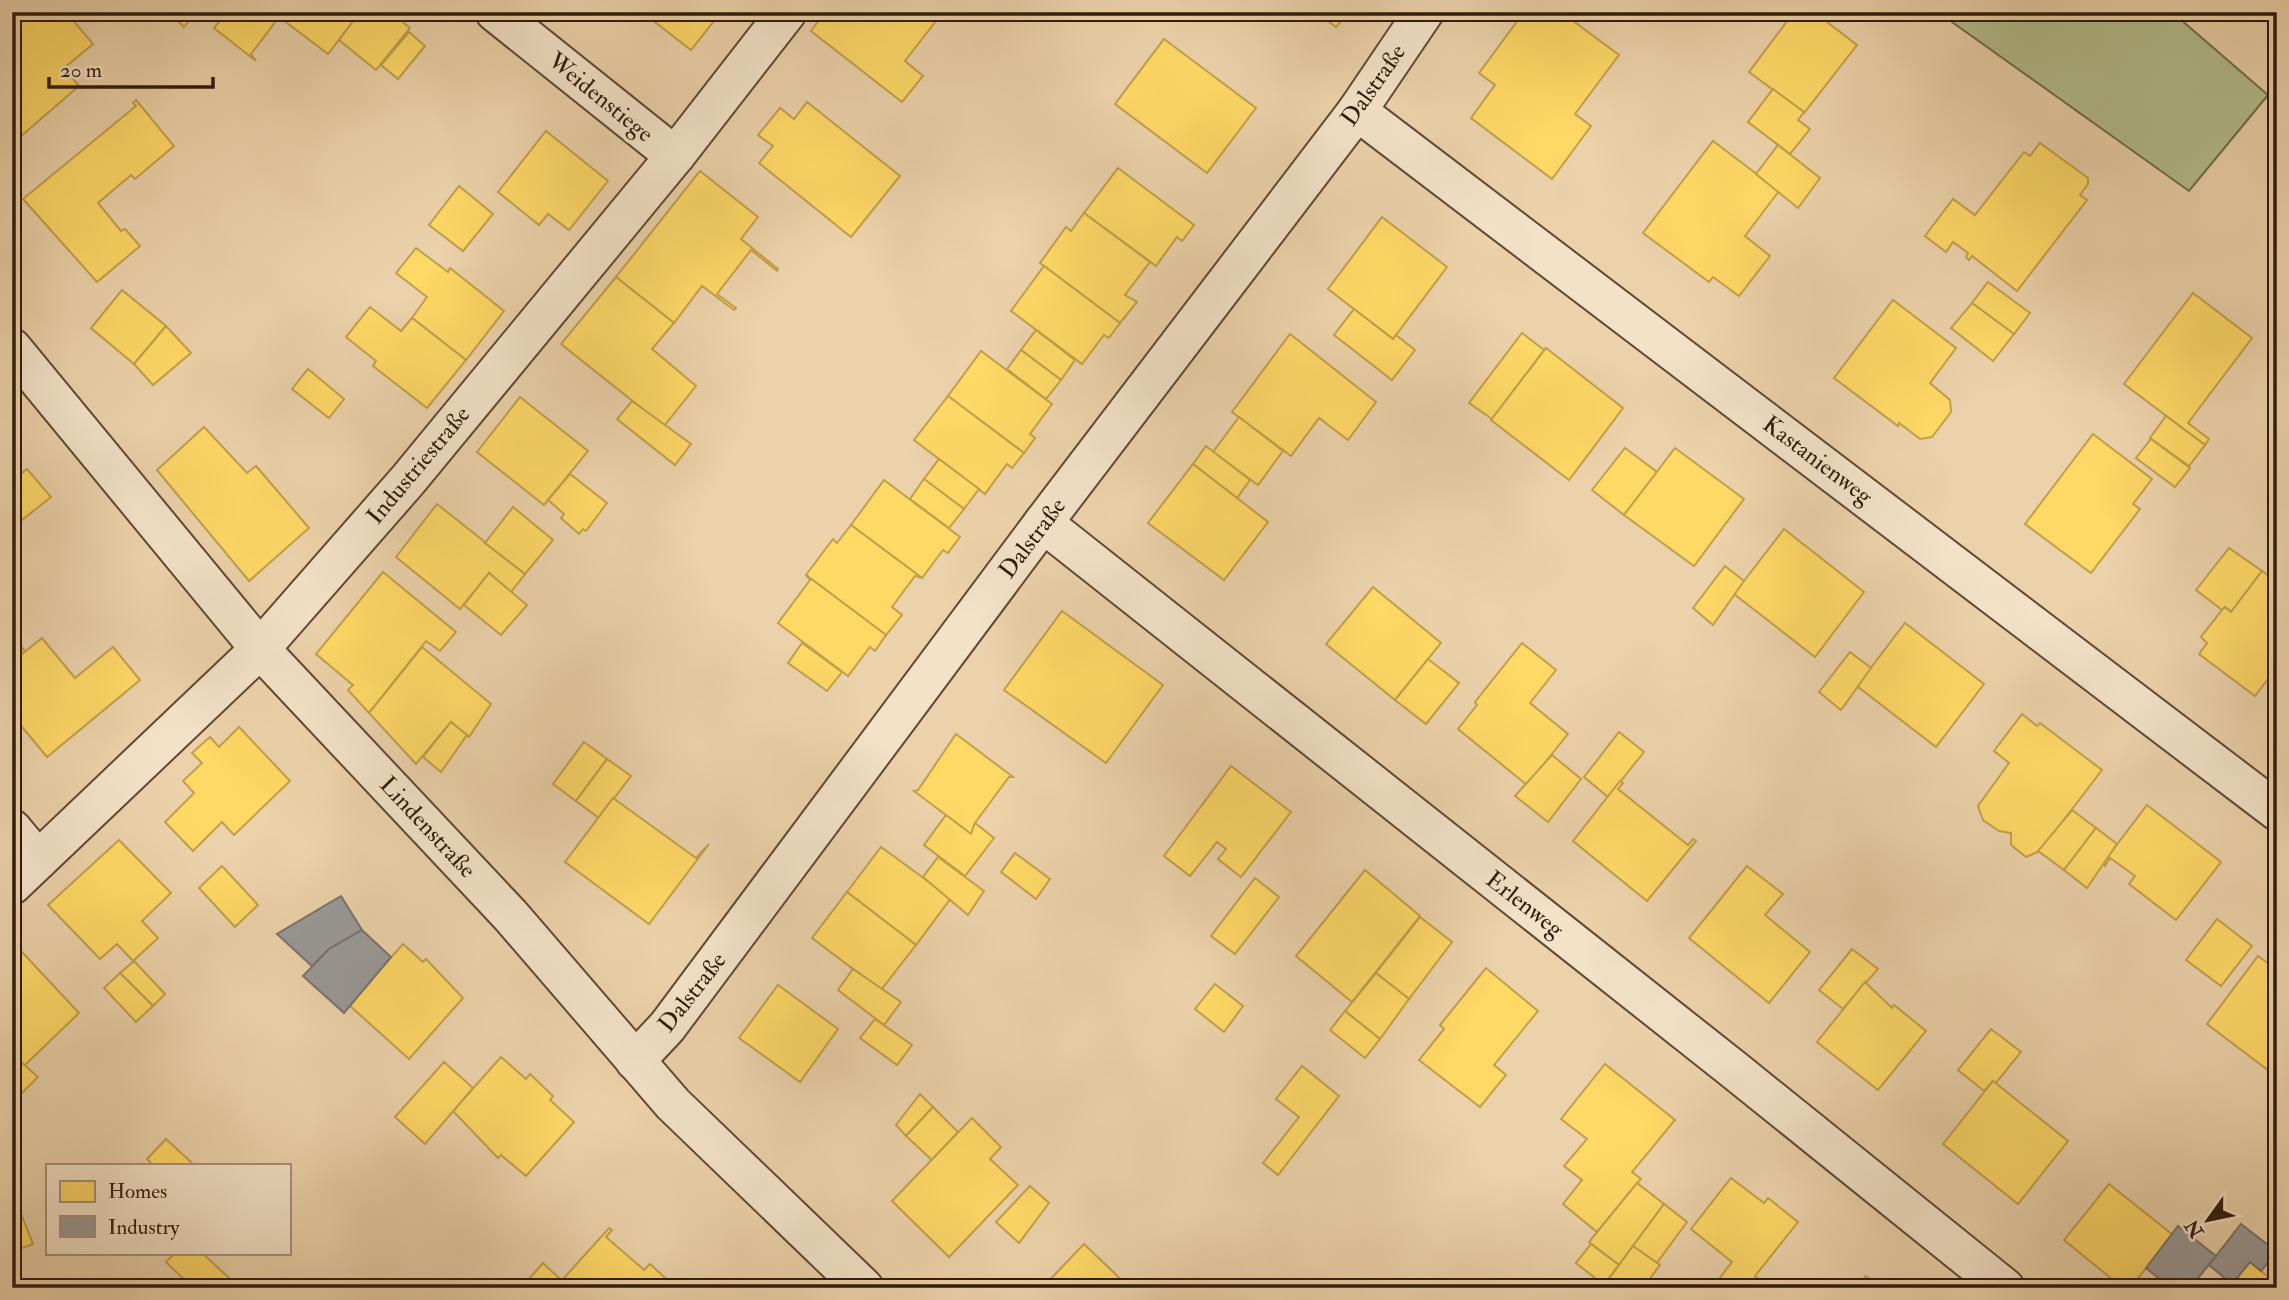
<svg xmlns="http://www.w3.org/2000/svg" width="2289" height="1300" font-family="'IM FELL Double Pica',serif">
	<rect width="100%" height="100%" fill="#ecd2aa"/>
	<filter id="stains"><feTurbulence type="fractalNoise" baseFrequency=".00286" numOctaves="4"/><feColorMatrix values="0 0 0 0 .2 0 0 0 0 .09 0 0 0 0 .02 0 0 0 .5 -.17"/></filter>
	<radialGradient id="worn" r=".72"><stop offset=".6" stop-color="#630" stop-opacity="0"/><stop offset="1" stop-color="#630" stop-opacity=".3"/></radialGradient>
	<path fill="#b3bd8c" stroke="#726c4c" stroke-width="2" d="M 1938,12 L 2172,12 L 2268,95 L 2189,191 Z"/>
	<g fill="#ffd966" stroke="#c1a04b" stroke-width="2">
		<path d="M 15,12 L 66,12 L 93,44 L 64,68 L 79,86 L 12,144 L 12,15 Z"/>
		<path d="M 169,12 L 196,12 L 184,27 Z"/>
		<path d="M 227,12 L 360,12 L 328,54 L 279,17 L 251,54 L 256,61 L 214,28 Z"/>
		<path d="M 360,12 L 390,12 L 410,28 L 376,70 L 339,40 Z"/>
		<path d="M 642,12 L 721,12 L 691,50 Z"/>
		<path d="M 825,12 L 932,12 L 939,17 L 905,61 L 923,76 L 902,102 L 811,31 Z"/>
		<path d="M 1316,12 L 1348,12 L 1336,27 Z"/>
		<path d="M 1524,12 L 1561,12 L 1619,55 L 1575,114 L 1591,126 L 1552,179 L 1471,118 L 1495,85 L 1479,73 Z"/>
		<path d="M 1794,12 L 1814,12 L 1857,45 L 1804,113 L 1749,72 Z"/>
		<path d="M 409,32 L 425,46 L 398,79 L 381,65 Z"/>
		<path d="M 1164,39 L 1256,108 L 1207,173 L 1115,104 Z"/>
		<path d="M 1773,89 L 1804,112 L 1798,120 L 1810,129 L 1790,154 L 1748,122 Z"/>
		<path d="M 136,100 L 174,146 L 135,179 L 131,175 L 98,203 L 121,231 L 125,229 L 140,246 L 97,282 L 23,199 L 136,106 L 133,103 Z"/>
		<path d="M 807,102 L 900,176 L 851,237 L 759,163 L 773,146 L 758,135 L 780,108 L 794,119 Z"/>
		<path d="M 546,131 L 608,181 L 569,230 L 548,214 L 539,225 L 498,192 Z"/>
		<path d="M 1713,141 L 1779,191 L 1745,236 L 1770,256 L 1739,296 L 1713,277 L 1709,282 L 1643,233 Z"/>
		<path d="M 2040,143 L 2088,178 L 2088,184 L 2080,195 L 2087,200 L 2017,291 L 1972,256 L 1969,260 L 1966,257 L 1968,253 L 1953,242 L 1946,252 L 1925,236 L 1953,199 L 1975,215 L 2024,152 L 2030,156 Z"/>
		<path d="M 1778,145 L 1820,178 L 1798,208 L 1756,174 Z"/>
		<path d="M 1118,168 L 1194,225 L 1182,241 L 1177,237 L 1156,266 L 1084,213 Z"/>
		<path d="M 700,171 L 758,217 L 741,239 L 778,269 L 777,271 L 751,250 L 717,294 L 736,308 L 734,310 L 702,286 L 674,323 L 616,277 Z"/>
		<path d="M 459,186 L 493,214 L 463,251 L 429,225 Z"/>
		<path d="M 1084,213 L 1150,262 L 1125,295 L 1137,302 L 1120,323 L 1040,263 L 1066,227 L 1071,231 Z"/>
		<path d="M 1382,217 L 1447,267 L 1393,339 L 1328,289 Z"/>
		<path d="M 416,248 L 448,272 L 450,268 L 504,311 L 466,360 L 412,318 L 427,297 L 396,273 Z"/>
		<path d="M 1044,266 L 1120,323 L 1109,338 L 1104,335 L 1082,364 L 1011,311 Z"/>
		<path d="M 616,277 L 674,323 L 652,349 L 696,386 L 664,426 L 561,344 Z"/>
		<path d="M 1988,282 L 2030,313 L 2014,334 L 1972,303 Z"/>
		<path d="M 122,290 L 166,326 L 134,364 L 91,328 Z"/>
		<path d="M 2193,293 L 2252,338 L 2188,423 L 2209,439 L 2205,445 L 2124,384 Z"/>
		<path d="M 1893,300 L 1956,348 L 1930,383 L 1950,400 L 1951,412 L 1932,437 L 1920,439 L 1899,423 L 1898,426 L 1834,378 Z"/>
		<path d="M 1972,303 L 2014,334 L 1993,361 L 1951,328 Z"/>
		<path d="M 370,307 L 401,331 L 412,318 L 466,360 L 427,408 L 373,366 L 376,361 L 346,337 Z"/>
		<path d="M 1354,309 L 1393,339 L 1396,335 L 1415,350 L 1392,380 L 1334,335 Z"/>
		<path d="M 166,326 L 191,353 L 153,385 L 134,364 Z"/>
		<path d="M 1036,330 L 1075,360 L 1061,380 L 1021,350 Z"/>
		<path d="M 1522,333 L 1544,350 L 1492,419 L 1469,403 Z"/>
		<path d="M 1290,334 L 1376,402 L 1348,440 L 1319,418 L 1291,456 L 1232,412 Z"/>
		<path d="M 1546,348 L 1623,408 L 1569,480 L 1491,420 Z"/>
		<path d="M 1021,350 L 1061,380 L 1046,399 L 1007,369 Z"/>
		<path d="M 981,351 L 1052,404 L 1030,434 L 1035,438 L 1024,453 L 948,396 Z"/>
		<path d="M 308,369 L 344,399 L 329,418 L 292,389 Z"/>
		<path d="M 948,396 L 1024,453 L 1012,468 L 1007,464 L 985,494 L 914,440 Z"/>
		<path d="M 520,397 L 588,451 L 544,505 L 477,452 Z"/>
		<path d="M 632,401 L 691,444 L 675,465 L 617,419 Z"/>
		<path d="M 2166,416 L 2205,445 L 2189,466 L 2150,438 Z"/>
		<path d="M 1239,417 L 1283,451 L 1258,485 L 1213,452 Z"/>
		<path d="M 204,427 L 247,473 L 256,466 L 309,528 L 249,581 L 157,470 Z"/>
		<path d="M 2093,434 L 2152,479 L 2133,504 L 2140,509 L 2091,573 L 2025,524 Z"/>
		<path d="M 2151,439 L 2190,468 L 2175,487 L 2136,458 Z"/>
		<path d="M 1206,446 L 1250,480 L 1237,498 L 1193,464 Z"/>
		<path d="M 1625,448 L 1657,472 L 1624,515 L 1592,490 Z"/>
		<path d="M 1675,448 L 1744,499 L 1694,566 L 1624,515 Z"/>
		<path d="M 939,459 L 979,489 L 964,509 L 924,479 Z"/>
		<path d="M 1193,464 L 1268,522 L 1224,580 L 1148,523 Z"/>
		<path d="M 27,469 L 51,497 L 12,528 L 12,481 Z"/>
		<path d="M 570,474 L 607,503 L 586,531 L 583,529 L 579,534 L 561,518 L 564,514 L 548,500 Z"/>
		<path d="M 924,479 L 964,509 L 949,528 L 910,499 Z"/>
		<path d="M 884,480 L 960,537 L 948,553 L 943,550 L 922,578 L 851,525 Z"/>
		<path d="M 437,504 L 525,574 L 511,592 L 489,573 L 460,609 L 396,557 Z"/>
		<path d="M 513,507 L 553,540 L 525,574 L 485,543 Z"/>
		<path d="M 851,525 L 922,578 L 915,576 L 892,607 L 902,615 L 886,635 L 806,575 L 833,539 L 837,543 Z"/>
		<path d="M 1784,529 L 1864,592 L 1815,657 L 1734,594 Z"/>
		<path d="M 2229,548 L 2262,571 L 2231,612 L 2225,607 L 2222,610 L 2196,590 Z"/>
		<path d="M 1725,566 L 1744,581 L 1713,625 L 1693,608 Z"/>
		<path d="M 2262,571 L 2277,582 L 2277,667 L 2255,696 L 2199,654 L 2207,643 L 2201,637 L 2222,610 L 2225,607 L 2231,612 Z"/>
		<path d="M 383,572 L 456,632 L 440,651 L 426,641 L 369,713 L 348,690 L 353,685 L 316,654 Z"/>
		<path d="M 489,573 L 527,605 L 501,635 L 464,605 Z"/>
		<path d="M 806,575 L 886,635 L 875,651 L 870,647 L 848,676 L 778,623 L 810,580 Z"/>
		<path d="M 1373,587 L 1441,643 L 1395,700 L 1326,644 Z"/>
		<path d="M 1062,611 L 1163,685 L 1106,763 L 1004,690 Z"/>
		<path d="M 1905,623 L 1984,684 L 1936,747 L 1857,686 Z"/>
		<path d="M 12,635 L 25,651 L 12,662 Z"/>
		<path d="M 42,638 L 75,678 L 113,647 L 140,680 L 47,757 L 12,715 L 12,662 Z"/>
		<path d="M 802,643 L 842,672 L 827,691 L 788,663 Z"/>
		<path d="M 1522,643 L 1556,670 L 1530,703 L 1568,734 L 1527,785 L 1458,729 L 1477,705 L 1475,702 Z"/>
		<path d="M 422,647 L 491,704 L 469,737 L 451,722 L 416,764 L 369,713 Z"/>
		<path d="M 1850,652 L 1871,668 L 1841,710 L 1819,692 Z"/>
		<path d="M 1428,659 L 1459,683 L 1426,724 L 1395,700 Z"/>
		<path d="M 2022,714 L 2037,726 L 2040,723 L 2102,770 L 2040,851 L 2026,857 L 2011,845 L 2011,833 L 1999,831 L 1983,820 L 1978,806 L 2009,763 L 1994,751 Z"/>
		<path d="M 451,722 L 467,735 L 441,772 L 423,757 Z"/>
		<path d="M 239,727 L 290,781 L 234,835 L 222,822 L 193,851 L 165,822 L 194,793 L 183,781 L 202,763 L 192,753 L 210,737 L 219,747 Z"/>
		<path d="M 1619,732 L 1644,752 L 1608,797 L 1584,777 Z"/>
		<path d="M 956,734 L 1013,777 L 1009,777 L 975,823 L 971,834 L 914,791 L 918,790 Z"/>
		<path d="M 584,742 L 607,759 L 576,801 L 553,784 Z"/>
		<path d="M 1552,755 L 1581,779 L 1548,822 L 1515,796 Z"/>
		<path d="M 607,759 L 631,776 L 599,818 L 576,801 Z"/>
		<path d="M 1231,766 L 1291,812 L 1241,877 L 1218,859 L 1226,849 L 1217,842 L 1190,876 L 1164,856 Z"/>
		<path d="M 1620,781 L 1623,783 L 1618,789 L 1688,845 L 1693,839 L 1696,841 L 1647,901 L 1573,841 Z"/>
		<path d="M 613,798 L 696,858 L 709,844 L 649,924 L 565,862 Z"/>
		<path d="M 2147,805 L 2221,862 L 2176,920 L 2129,884 L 2135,876 L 2110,858 L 2105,866 L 2103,863 Z"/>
		<path d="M 2072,810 L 2096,828 L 2064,870 L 2038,851 Z"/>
		<path d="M 946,815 L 971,834 L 975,823 L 994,838 L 965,876 L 924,845 Z"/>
		<path d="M 2096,828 L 2117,844 L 2087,888 L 2064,870 Z"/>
		<path d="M 119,840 L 171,893 L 142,921 L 158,938 L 133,961 L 117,944 L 100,959 L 48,905 Z"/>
		<path d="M 881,847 L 951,898 L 916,945 L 847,892 Z"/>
		<path d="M 1015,853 L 1050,879 L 1036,899 L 1001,872 Z"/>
		<path d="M 938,857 L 984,891 L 968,915 L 923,877 Z"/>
		<path d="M 222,866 L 258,905 L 235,927 L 199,888 Z"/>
		<path d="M 1747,866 L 1783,894 L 1765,915 L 1810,952 L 1769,1003 L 1689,938 Z"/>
		<path d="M 1365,870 L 1420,916 L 1352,1002 L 1296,956 Z"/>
		<path d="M 1255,878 L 1279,897 L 1235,954 L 1211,936 Z"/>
		<path d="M 847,892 L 916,945 L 881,990 L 812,938 Z"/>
		<path d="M 1420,917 L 1452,942 L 1409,999 L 1376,973 Z"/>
		<path d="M 2217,919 L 2252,946 L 2221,986 L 2186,960 Z"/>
		<path d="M 403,944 L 423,962 L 426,959 L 463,998 L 409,1059 L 349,1005 Z"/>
		<path d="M 1852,949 L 1878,969 L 1843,1009 L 1819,990 Z"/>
		<path d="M 22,952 L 79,1013 L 24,1066 L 12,1054 L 12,961 Z"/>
		<path d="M 2258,956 L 2277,970 L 2277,1077 L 2207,1024 Z"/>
		<path d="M 134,961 L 165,994 L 153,1006 L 120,973 Z"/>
		<path d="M 1486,968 L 1538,1011 L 1494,1065 L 1506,1075 L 1480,1107 L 1419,1060 L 1444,1029 L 1440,1025 Z"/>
		<path d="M 853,969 L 901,1002 L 884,1025 L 838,990 Z"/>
		<path d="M 120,973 L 153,1006 L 136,1022 L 104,988 Z"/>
		<path d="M 1376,973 L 1409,999 L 1380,1039 L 1345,1011 Z"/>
		<path d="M 1865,982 L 1892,1008 L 1894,1005 L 1926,1031 L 1878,1090 L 1817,1042 Z"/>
		<path d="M 1215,984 L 1243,1006 L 1224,1032 L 1195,1009 Z"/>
		<path d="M 778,985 L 838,1029 L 800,1082 L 739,1038 Z"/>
		<path d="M 1345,1011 L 1380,1039 L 1365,1058 L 1330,1030 Z"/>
		<path d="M 875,1019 L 912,1045 L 897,1065 L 860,1038 Z"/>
		<path d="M 1991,1029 L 2021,1052 L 1996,1083 L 1993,1081 L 1984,1091 L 1958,1070 Z"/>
		<path d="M 12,1054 L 38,1077 L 12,1103 Z"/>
		<path d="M 501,1057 L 526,1079 L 530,1074 L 553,1096 L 550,1100 L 574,1122 L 526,1176 L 501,1155 L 498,1158 L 453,1111 Z"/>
		<path d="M 444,1062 L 473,1088 L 425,1144 L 395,1117 Z"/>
		<path d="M 1605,1064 L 1675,1120 L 1632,1172 L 1641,1179 L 1597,1232 L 1563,1204 L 1582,1180 L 1564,1166 L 1587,1139 L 1561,1119 Z"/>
		<path d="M 1302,1066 L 1339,1096 L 1278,1175 L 1263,1163 L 1299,1117 L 1276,1099 Z"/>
		<path d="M 1993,1081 L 2068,1141 L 2018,1204 L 1943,1144 Z"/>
		<path d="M 920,1094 L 933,1107 L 906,1136 L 896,1125 Z"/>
		<path d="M 933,1107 L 958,1132 L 932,1160 L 906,1136 Z"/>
		<path d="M 972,1118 L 1001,1147 L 990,1159 L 1018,1185 L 949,1257 L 892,1201 Z"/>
		<path d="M 166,1139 L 192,1163 L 190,1165 L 153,1165 L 147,1159 Z"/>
		<path d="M 1731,1178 L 1764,1203 L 1768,1198 L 1798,1222 L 1755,1276 L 1766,1285 L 1764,1288 L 1712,1288 L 1732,1262 L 1691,1229 Z"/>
		<path d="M 1637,1183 L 1664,1204 L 1619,1265 L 1589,1242 Z"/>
		<path d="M 2109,1184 L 2173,1235 L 2130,1288 L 2123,1288 L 2064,1240 Z"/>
		<path d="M 1030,1186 L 1049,1203 L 1019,1243 L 996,1222 Z"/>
		<path d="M 1664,1204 L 1687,1222 L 1656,1264 L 1633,1246 Z"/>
		<path d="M 21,1214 L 33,1244 L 12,1252 L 12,1217 Z"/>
		<path d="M 609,1228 L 612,1230 L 606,1237 L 644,1270 L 650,1264 L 676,1288 L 555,1288 Z"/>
		<path d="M 1084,1244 L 1130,1288 L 1042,1288 Z"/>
		<path d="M 1591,1244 L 1619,1265 L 1604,1285 L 1576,1263 Z"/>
		<path d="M 1633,1246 L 1660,1265 L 1643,1288 L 1602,1288 Z"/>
		<path d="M 175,1253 L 202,1253 L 240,1288 L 193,1288 L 166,1262 Z"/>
		<path d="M 2250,1262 L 2277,1284 L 2277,1288 L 2229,1288 Z"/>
		<path d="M 543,1263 L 562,1281 L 555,1288 L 521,1288 Z"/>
		<path d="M 1866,1276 L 1882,1288 L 1857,1288 Z"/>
	</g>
	<g fill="#999" stroke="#7a736f" stroke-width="2">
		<path d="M 341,896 L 362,930 L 329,949 L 312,966 L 277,934 Z"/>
		<path d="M 362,930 L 391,957 L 344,1013 L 303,976 L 329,949 Z"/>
		<path d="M 2241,1224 L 2277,1252 L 2261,1271 L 2250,1262 L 2232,1284 L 2209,1265 Z"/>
		<path d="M 2178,1226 L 2216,1256 L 2190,1288 L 2171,1288 L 2146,1268 Z"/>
	</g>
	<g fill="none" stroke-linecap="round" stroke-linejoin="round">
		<g stroke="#604834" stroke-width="42">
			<g id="street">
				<path d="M 495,12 L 675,156"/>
				<path d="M 1357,111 L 2277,811"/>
				<path d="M 12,348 L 260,649 L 510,915 L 673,1104 L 864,1288"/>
				<path d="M 1043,523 L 1733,1069 L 2005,1288"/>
				<path d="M 12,829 L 38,860"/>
				<path d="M 12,885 L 260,649 L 408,480 L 675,156 L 787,12"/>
				<path d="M 635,1061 L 667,1027 L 1043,523 L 1357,111 L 1424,12"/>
			</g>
		</g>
		<use href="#street" stroke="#f3e2c8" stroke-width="38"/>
	</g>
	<g text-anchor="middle" stroke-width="7" stroke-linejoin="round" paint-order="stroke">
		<g font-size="24" fill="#311a0d" stroke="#f3e2c8">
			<text transform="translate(1373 85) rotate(-55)" y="8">Dalstraße</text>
			<text transform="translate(601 97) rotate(39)" y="8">Weidenstiege</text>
			<text transform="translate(1818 460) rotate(37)" y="8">Kastanienweg</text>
			<text transform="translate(418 465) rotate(-50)" y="8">Industriestraße</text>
			<text transform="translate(1032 538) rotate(-53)" y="8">Dalstraße</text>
			<text transform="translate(428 827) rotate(47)" y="8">Lindenstraße</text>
			<text transform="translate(1525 904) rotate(38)" y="8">Erlenweg</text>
			<text transform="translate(692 992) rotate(-52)" y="8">Dalstraße</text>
		</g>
	</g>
	<rect width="2289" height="1300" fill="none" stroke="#ecd2aa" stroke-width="42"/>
	<rect x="14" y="14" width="2261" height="1272" fill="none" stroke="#311a0d" stroke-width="3.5"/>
	<rect x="21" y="21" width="2247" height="1258" fill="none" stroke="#311a0d" stroke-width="2"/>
	<rect x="46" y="1164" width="245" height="91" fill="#f3e2c8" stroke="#a5927d" stroke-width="2"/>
	<rect x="60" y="1181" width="35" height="21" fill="#ffd966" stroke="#a5927d" stroke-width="2"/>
	<text x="108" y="1198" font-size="21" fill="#311a0d">Homes</text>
	<rect x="60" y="1216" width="35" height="21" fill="#999999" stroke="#a5927d" stroke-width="2"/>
	<text x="108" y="1234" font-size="21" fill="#311a0d">Industry</text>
	<g transform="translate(2208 1220) rotate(237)" stroke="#f3e2c8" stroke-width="5" paint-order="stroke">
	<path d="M0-5L12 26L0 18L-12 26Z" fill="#311a0d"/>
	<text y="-10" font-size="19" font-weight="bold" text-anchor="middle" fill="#311a0d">N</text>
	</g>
	<path d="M49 77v10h164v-10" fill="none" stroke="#311a0d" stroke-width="3.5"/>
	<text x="60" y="77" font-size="21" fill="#311a0d" stroke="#f3e2c8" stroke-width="5" paint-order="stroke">20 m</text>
	<rect width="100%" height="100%" filter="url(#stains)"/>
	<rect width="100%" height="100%" fill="url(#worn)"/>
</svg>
